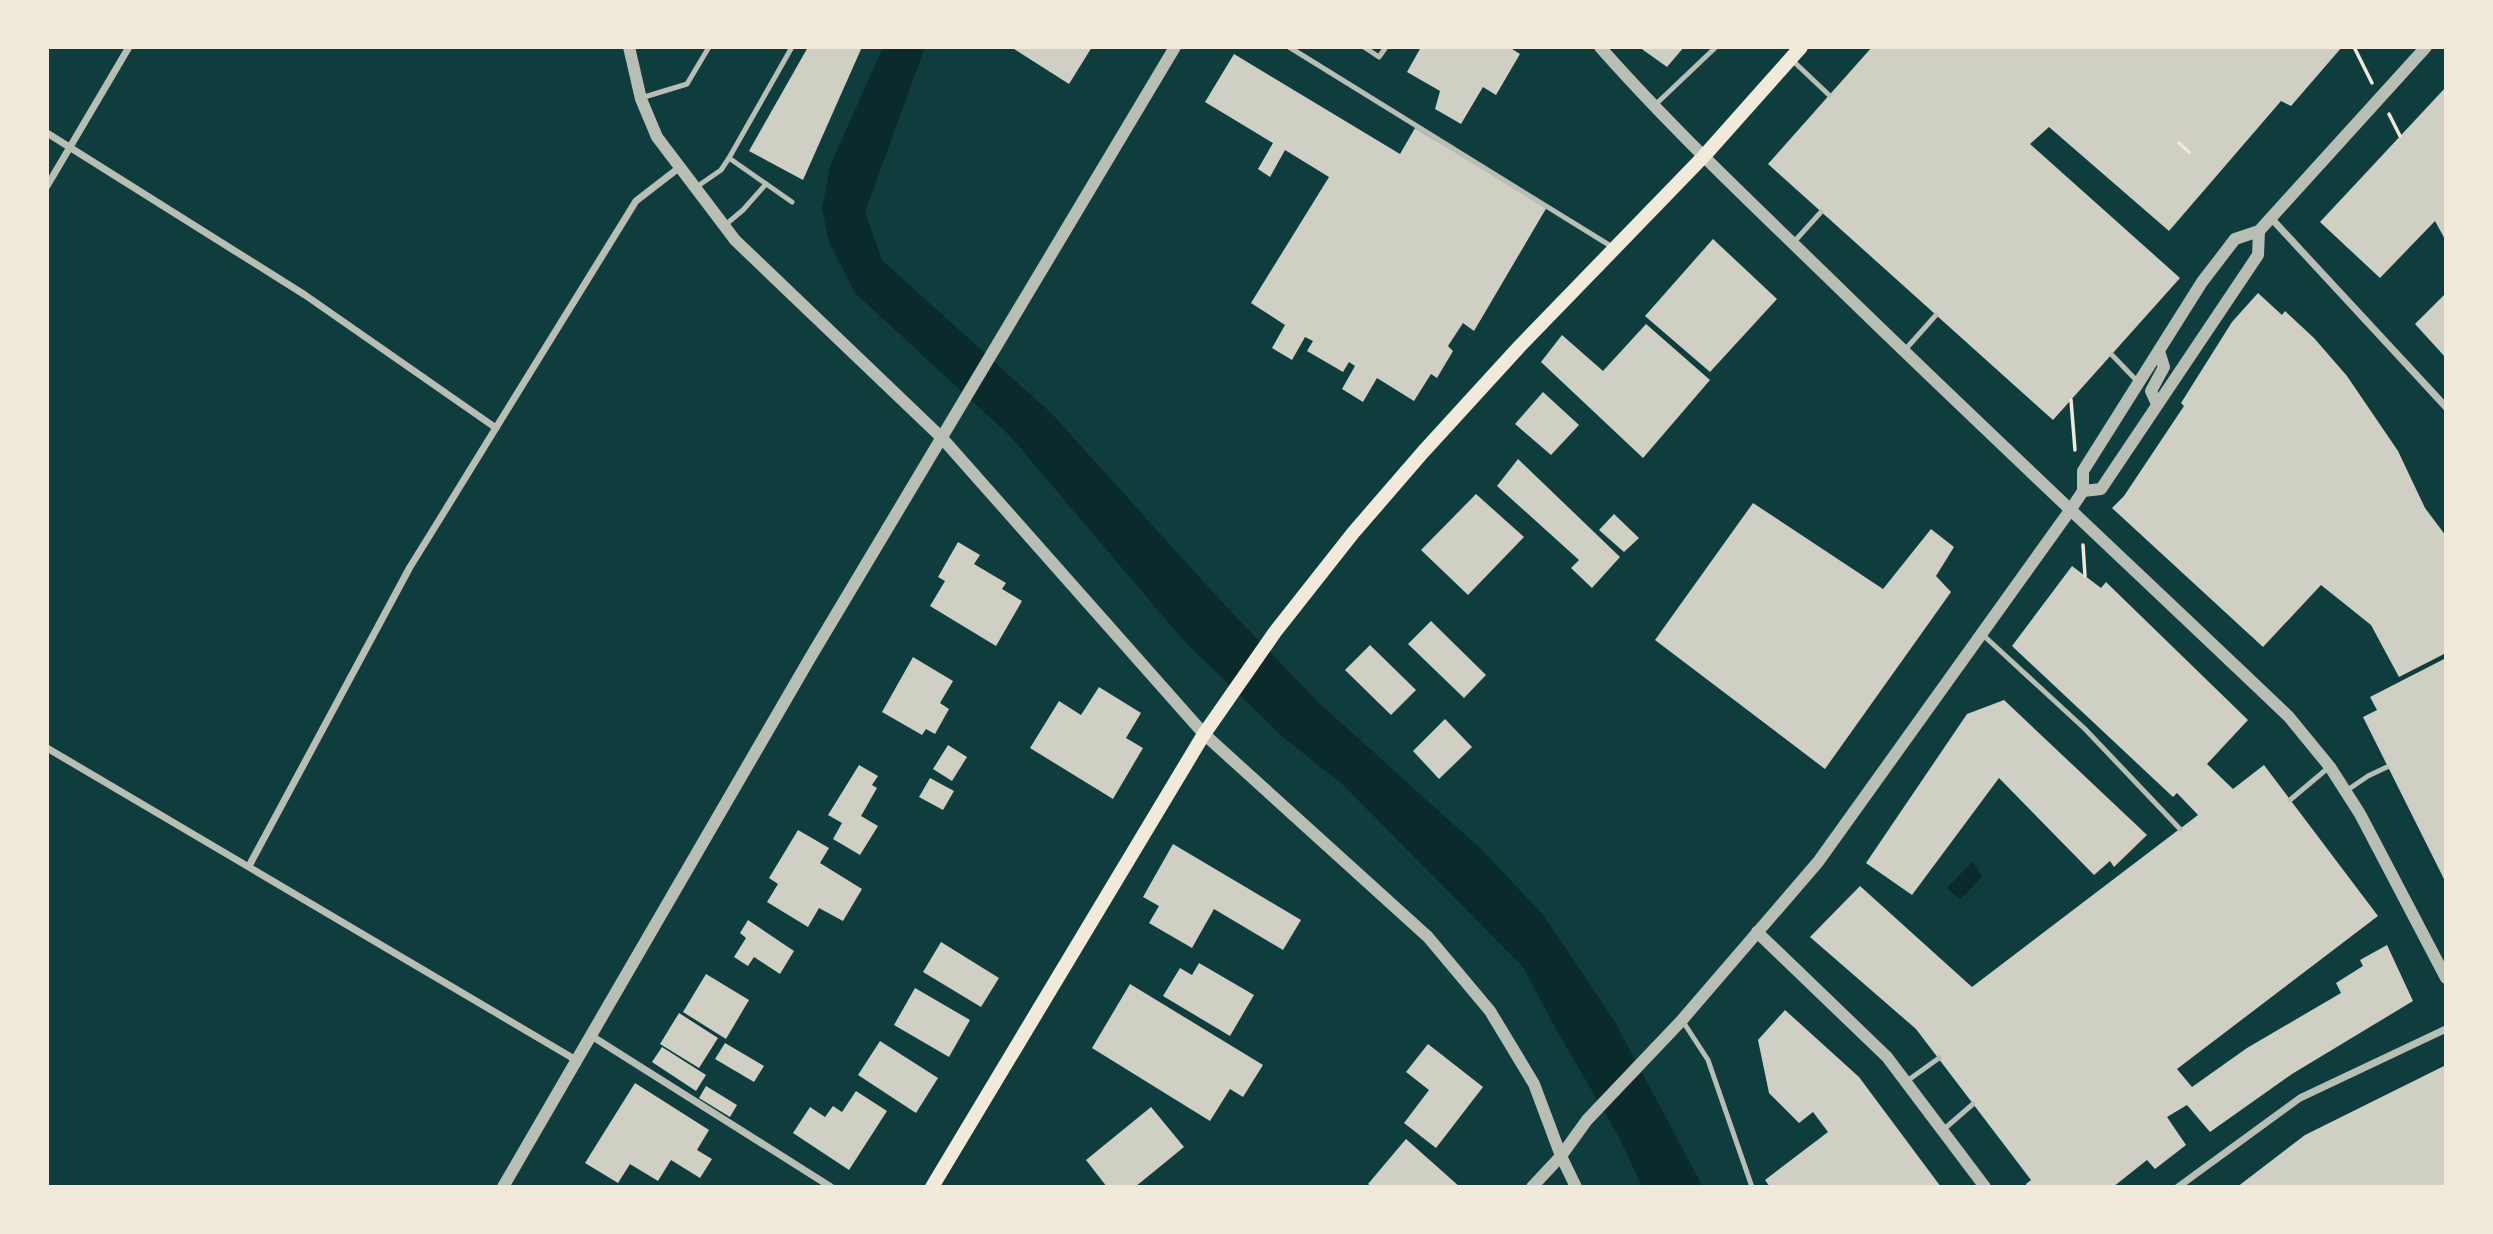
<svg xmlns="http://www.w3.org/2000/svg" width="2493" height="1234" font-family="Merriweather,serif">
	<rect width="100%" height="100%" fill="#0f3d3e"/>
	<g fill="#0a2a2b">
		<path d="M 883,47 L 925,47 L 865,212 L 882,260 L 1052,414 L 1220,600 L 1318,702 L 1482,850 L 1544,916 L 1615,1022 L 1703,1187 L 1642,1187 L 1619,1137 L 1557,1031 L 1523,967 L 1343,785 L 1284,738 L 1184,641 L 1010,436 L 855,293 L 829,242 L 822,209 L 830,166 Z"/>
		<path d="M 1973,861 L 1982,877 L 1960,900 L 1947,888 Z"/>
	</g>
	<g fill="#cfcfc3">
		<path d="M 808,47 L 862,47 L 803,180 L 749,151 Z"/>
		<path d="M 1011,47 L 1092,47 L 1069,84 Z"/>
		<path d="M 1421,47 L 1509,47 L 1520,54 L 1496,95 L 1483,87 L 1461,124 L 1435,109 L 1440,91 L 1407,72 Z"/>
		<path d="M 1639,47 L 1684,47 L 1667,67 Z"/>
		<path d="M 1872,47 L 2342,47 L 2291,106 L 2281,101 L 2169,231 L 2049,127 L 2030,144 L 2180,278 L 2053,420 L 1768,164 Z"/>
		<path d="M 1234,54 L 1400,154 L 1415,128 L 1547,207 L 1474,331 L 1463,323 L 1448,346 L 1453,351 L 1437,378 L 1431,374 L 1414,401 L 1377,378 L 1363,402 L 1342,389 L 1355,366 L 1349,362 L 1343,372 L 1307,351 L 1313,341 L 1305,337 L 1292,360 L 1272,348 L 1285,325 L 1251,303 L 1329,177 L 1285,150 L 1270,177 L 1258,169 L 1273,143 L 1205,102 Z"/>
		<path d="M 2446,87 L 2446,241 L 2435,221 L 2380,278 L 2320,222 Z"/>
		<path d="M 1713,239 L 1777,299 L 1710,372 L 1645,316 Z"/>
		<path d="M 2258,293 L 2282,315 L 2285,311 L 2314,338 L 2347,376 L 2398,451 L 2425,508 L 2446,536 L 2446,653 L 2399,677 L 2371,625 L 2321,585 L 2263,647 L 2112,508 L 2124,496 L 2184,406 L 2181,403 L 2232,322 Z"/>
		<path d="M 2446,293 L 2446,358 L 2415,324 Z"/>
		<path d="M 1646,324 L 1710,380 L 1643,458 L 1541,362 L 1562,335 L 1603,371 Z"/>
		<path d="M 1543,392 L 1579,425 L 1551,455 L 1515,424 Z"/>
		<path d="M 1518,459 L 1620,557 L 1592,588 L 1571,568 L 1579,560 L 1497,486 Z"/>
		<path d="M 1476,494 L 1524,537 L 1468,595 L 1421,550 Z"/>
		<path d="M 1753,503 L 1883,589 L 1931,529 L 1954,547 L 1936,576 L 1951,592 L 1825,769 L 1655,640 Z"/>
		<path d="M 1614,514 L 1639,538 L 1624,552 L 1599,530 Z"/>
		<path d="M 958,542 L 980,555 L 974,564 L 1006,583 L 1002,589 L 1022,601 L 996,646 L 930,606 L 945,581 L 938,577 Z"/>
		<path d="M 2072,566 L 2101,588 L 2106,582 L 2248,720 L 2207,764 L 2233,789 L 2264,765 L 2378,916 L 2177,1069 L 2192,1087 L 2247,1048 L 2341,993 L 2336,983 L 2363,966 L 2360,960 L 2387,945 L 2413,1001 L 2292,1074 L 2210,1132 L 2187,1105 L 2167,1117 L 2186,1145 L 2155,1169 L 2147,1160 L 2113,1187 L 2027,1187 L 2026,1184 L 2031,1180 L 1916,1029 L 1810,937 L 1860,886 L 1972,987 L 2198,815 L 2177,793 L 2173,797 L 2012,646 Z"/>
		<path d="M 1431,621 L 1486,675 L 1464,698 L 1408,644 Z"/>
		<path d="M 1370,645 L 1416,690 L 1391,715 L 1345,670 Z"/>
		<path d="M 913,657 L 953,681 L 940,703 L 949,709 L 935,734 L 926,729 L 922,735 L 882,712 Z"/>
		<path d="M 2446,658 L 2446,883 L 2363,717 L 2377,710 L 2370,697 Z"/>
		<path d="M 1099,687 L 1141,713 L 1126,738 L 1143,748 L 1113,799 L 1030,748 L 1059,701 L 1081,715 Z"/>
		<path d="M 2004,700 L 2147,835 L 2114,867 L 2110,861 L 2094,875 L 1999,778 L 1912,895 L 1866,863 L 1967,714 Z"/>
		<path d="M 1445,719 L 1472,747 L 1439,779 L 1413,751 Z"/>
		<path d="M 948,745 L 967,757 L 952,781 L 933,769 Z"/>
		<path d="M 859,765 L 878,776 L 872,785 L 877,788 L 861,816 L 878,826 L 860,855 L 833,839 L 842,823 L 828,815 Z"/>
		<path d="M 930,778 L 954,791 L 943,810 L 919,797 Z"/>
		<path d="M 798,830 L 829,848 L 820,863 L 862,889 L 843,921 L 819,908 L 808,927 L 767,902 L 778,884 L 769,878 Z"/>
		<path d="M 1173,844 L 1301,920 L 1283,950 L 1214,909 L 1192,948 L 1149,923 L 1159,906 L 1143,897 Z"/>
		<path d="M 748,920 L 794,951 L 780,974 L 754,957 L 748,966 L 734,957 L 746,938 L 740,933 Z"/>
		<path d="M 941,942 L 999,978 L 981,1007 L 923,972 Z"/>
		<path d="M 1199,963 L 1254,995 L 1230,1036 L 1163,996 L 1180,968 L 1192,975 Z"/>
		<path d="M 706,974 L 749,1000 L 726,1039 L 683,1012 Z"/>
		<path d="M 1130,984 L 1263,1065 L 1243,1097 L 1230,1089 L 1210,1121 L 1092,1048 Z"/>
		<path d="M 915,988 L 970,1020 L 949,1057 L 894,1025 Z"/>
		<path d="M 1785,1010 L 1859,1077 L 1941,1187 L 1770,1187 L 1765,1180 L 1828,1132 L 1813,1112 L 1799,1123 L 1769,1093 L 1758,1040 Z"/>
		<path d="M 679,1013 L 718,1038 L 699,1068 L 660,1044 Z"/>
		<path d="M 880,1041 L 938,1078 L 916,1113 L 858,1075 Z"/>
		<path d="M 725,1043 L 764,1066 L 754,1082 L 715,1059 Z"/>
		<path d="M 1428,1044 L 1483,1087 L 1436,1148 L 1404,1123 L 1429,1090 L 1406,1072 Z"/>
		<path d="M 662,1047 L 706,1075 L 696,1091 L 652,1062 Z"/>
		<path d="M 2446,1065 L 2446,1187 L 2237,1187 L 2305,1135 Z"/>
		<path d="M 635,1083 L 709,1130 L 697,1150 L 712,1159 L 700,1178 L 671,1160 L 658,1181 L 630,1164 L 618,1183 L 585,1163 Z"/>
		<path d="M 706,1086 L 737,1105 L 730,1117 L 699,1098 Z"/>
		<path d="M 856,1091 L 887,1111 L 849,1170 L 793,1133 L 810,1107 L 825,1117 L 833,1106 L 842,1112 Z"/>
		<path d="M 1151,1107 L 1184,1147 L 1135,1187 L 1107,1187 L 1086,1160 Z"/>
		<path d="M 1406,1139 L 1460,1187 L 1372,1187 L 1368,1184 Z"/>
	</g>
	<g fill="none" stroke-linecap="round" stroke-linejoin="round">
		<g stroke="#f1e9da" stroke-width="3.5">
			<path d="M 2354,47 L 2372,83"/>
			<path d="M 2389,114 L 2400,136"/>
			<path d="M 2179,143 L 2189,152"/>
			<path d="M 2071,400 L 2075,450"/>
			<path d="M 2083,545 L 2085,576"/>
		</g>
		<g stroke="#b8beb3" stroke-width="5">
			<path d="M 792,47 L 729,158 L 792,202"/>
			<path d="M 1289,47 L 1614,248"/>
			<path d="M 1364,47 L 1379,57 L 1386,47"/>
			<path d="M 1791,59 L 1829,95"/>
			<path d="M 641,98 L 687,84 L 709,47"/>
			<path d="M 1655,105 L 1716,47"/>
			<path d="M 695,188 L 721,170 L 729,158"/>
			<path d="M 724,226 L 743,210 L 766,184"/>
			<path d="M 1793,243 L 1821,212"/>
			<path d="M 1904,351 L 1936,315"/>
			<path d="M 2112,355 L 2139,383"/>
			<path d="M 1983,635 L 2085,729 L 2180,829"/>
			<path d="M 2346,791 L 2368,776 L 2387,767"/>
			<path d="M 2290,800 L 2328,768"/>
			<path d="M 1682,1020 L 1708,1060 L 1752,1187"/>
			<path d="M 1907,1081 L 1939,1058"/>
			<path d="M 1943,1130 L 1973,1104"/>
		</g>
		<g stroke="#b8beb3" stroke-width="7">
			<path d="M 47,133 L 305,295 L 496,428"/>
			<path d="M 47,186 L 129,47"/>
			<path d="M 2270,217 L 2446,407"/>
			<path d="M 47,748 L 576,1060"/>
			<path d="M 249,866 L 410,567 L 433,530 L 636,201 L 680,167"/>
			<path d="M 590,1035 L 831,1187"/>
			<path d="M 2178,1187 L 2300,1098 L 2446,1029"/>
		</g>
		<g stroke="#b8beb3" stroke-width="12">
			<path d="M 629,47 L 641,99 L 657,137 L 735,240 L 942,438 L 1204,734 L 1428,937 L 1490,1011 L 1534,1084 L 1561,1156 L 1576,1187"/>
			<path d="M 1600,47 C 1676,133 1760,211 1842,291 C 1989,434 2140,575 2289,717 L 2330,767 L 2360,814 L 2446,978"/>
			<path d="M 2157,404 L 2151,391 L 2164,367 L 2159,351"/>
			<path d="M 2083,491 L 2101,489 L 2258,255 L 2259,231"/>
			<path d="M 1757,932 L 1887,1057 L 1985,1187"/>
			<path d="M 503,1187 L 810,658 L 1175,47"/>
			<path d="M 1532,1187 L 1561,1156 L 1587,1120 L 1682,1020 L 1818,862 L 2071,509 L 2083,491 L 2083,471 L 2202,282 L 2235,239 L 2259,231 L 2426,47"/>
		</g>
		<path stroke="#f1e9da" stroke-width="14" d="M 932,1187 L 1204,734 L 1275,632 L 1353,533 L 1423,452 L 1519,347 L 1704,156 L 1801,47"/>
	</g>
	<rect width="2493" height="1234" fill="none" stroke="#f1e9da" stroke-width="98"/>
</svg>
